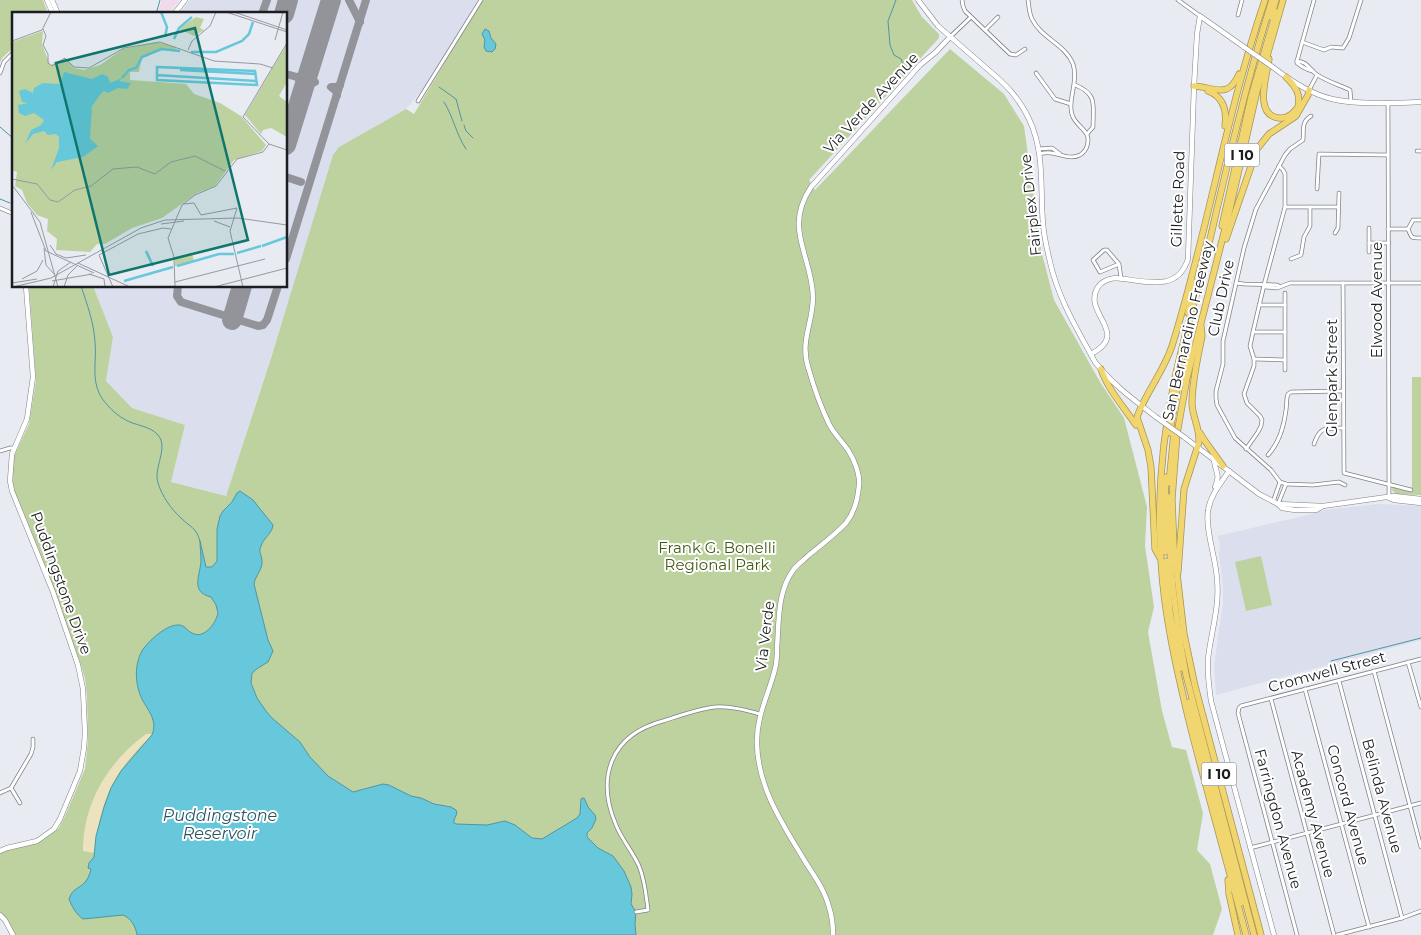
<svg xmlns="http://www.w3.org/2000/svg" width="1421" height="935" font-family="Montserrat,sans-serif">
	<rect width="100%" height="100%" fill="#e9ebf3"/>
	<path fill="#efdbea" d="M 162,0 L 179,0 L 169,14 L 157,14 Z"/>
	<g fill="#dadeed">
		<path d="M 190,0 L 478,0 L 429,82 L 406,109 L 339,147 L 226,496 L 171,482 L 185,425 L 132,408 L 106,381 L 113,337 L 93,286 L 286,286 L 286,14 L 179,14 Z"/>
		<path d="M 1379,504 L 1421,506 L 1421,640 L 1216,695 L 1214,665 L 1223,603 L 1223,586 L 1219,554 L 1220,544 L 1218,536 L 1316,513 L 1325,510 Z"/>
	</g>
	<g fill="#bdd29f">
		<path d="M 0,0 L 43,0 L 48,14 L 14,14 L 14,47 L 3,57 L 0,62 Z"/>
		<path d="M 482,0 L 912,0 L 922,17 L 939,34 L 939,38 L 809,180 L 815,190 L 950,49 L 1004,94 L 1024,126 L 1041,250 L 1054,300 L 1100,382 L 1124,418 L 1147,507 L 1145,546 L 1154,607 L 1148,632 L 1162,711 L 1172,747 L 1186,750 L 1203,813 L 1197,850 L 1210,864 L 1222,909 L 1213,935 L 13,935 L 0,915 L 0,851 L 37,841 L 59,828 L 65,816 L 85,769 L 88,740 L 87,696 L 85,679 L 80,662 L 48,575 L 14,491 L 12,479 L 14,456 L 29,424 L 36,381 L 29,286 L 93,286 L 113,337 L 106,381 L 132,408 L 185,425 L 171,482 L 226,496 L 272,355 L 333,155 L 339,147 L 406,109 L 414,114 Z"/>
		<path d="M 1412,377 L 1421,377 L 1421,495 L 1396,494 L 1392,490 L 1393,483 L 1410,488 L 1412,487 Z"/>
		<path d="M 1261,556 L 1272,605 L 1246,611 L 1235,562 Z"/>
	</g>
	<path fill="#ece2bd" d="M 146,734 L 152,734 C 141,746 130,757 121,770 C 104,793 98,825 94,853 L 83,851 C 83,803 108,762 146,734 Z"/>
	<g fill="#67c8db" stroke="#5095a3">
		<path d="M 485,29 L 489,31 L 491,38 L 496,44 L 495,49 L 492,52 L 486,51 L 484,47 L 485,40 L 482,34 Z"/>
		<path d="M 240,491 L 253,500 L 273,525 C 272,534 264,537 261,546 C 258,552 262,555 262,561 C 263,569 255,576 254,584 L 268,640 L 273,651 L 268,662 L 258,668 L 252,673 L 251,683 L 257,698 L 266,711 L 272,718 L 300,742 L 310,757 L 328,776 L 353,792 L 383,784 L 389,785 L 411,796 L 421,798 L 434,804 L 451,807 L 456,810 L 457,813 L 454,820 L 454,823 L 456,824 L 487,825 L 505,821 L 515,825 L 532,838 L 542,839 L 577,818 L 580,814 L 581,799 L 583,798 L 584,798 L 588,807 L 595,815 L 596,819 L 592,828 L 587,833 L 587,837 L 598,848 L 613,856 L 624,871 L 631,887 L 632,894 L 631,904 L 636,912 L 635,924 L 636,935 L 137,935 C 136,927 131,918 123,915 L 83,919 C 76,914 72,907 69,899 C 73,887 80,889 86,881 C 89,877 90,873 91,869 L 88,868 L 89,863 L 94,857 L 96,836 L 104,807 L 111,788 L 121,771 L 152,735 C 158,720 148,711 142,699 C 135,685 134,665 142,651 C 148,641 167,624 179,625 C 185,625 187,631 192,633 C 204,640 216,623 218,613 L 216,605 L 211,597 C 190,592 200,576 201,561 C 201,554 200,547 200,541 L 206,567 L 212,567 L 217,561 L 217,529 L 220,516 L 223,511 L 232,502 L 237,493 Z"/>
	</g>
	<g fill="none" stroke-linecap="round" stroke-linejoin="round">
		<g stroke="#5095a3" stroke-width="1">
			<path d="M 896,0 L 888,21 L 890,45 L 894,55 L 901,59 L 903,64 L 897,77 L 897,82"/>
			<path d="M 156,14 L 160,0"/>
			<path d="M 439,87 L 456,99 L 462,121"/>
			<path d="M 444,102 C 453,116 456,134 466,149"/>
			<path d="M 464,125 L 466,131 L 473,138"/>
			<path d="M 0,127 L 14,139"/>
			<path d="M 0,199 L 10,203"/>
			<path d="M 81,286 C 87,304 94,323 95,342 C 97,359 91,378 100,395 C 105,404 115,414 124,419 C 135,426 149,425 158,435 C 169,448 153,468 158,483 C 162,496 171,509 181,518 C 190,527 196,527 200,541"/>
			<path d="M 1331,661 L 1421,638"/>
		</g>
		<g stroke="#93949a" stroke-width="8">
			<path d="M 349,0 L 360,22"/>
			<path d="M 330,1 L 332,0"/>
			<path d="M 262,14 L 267,0"/>
			<path d="M 286,74 L 297,77"/>
			<path d="M 303,91 L 301,81 L 297,77 L 304,76 L 309,70"/>
			<path d="M 303,91 L 307,85 L 315,82 L 310,78 L 309,70"/>
			<path d="M 337,95 L 336,91 L 331,87 L 336,87 L 340,85"/>
			<path d="M 286,177 L 301,182"/>
			<path d="M 286,259 L 366,0"/>
			<path d="M 178,286 L 177,296 L 181,302 L 258,326 L 263,325 L 267,320 L 278,286"/>
		</g>
		<g stroke="#93949a" stroke-width="20">
			<path d="M 284,14 L 288,0"/>
			<path d="M 286,145 L 331,0"/>
			<path d="M 232,320 L 242,286"/>
		</g>
		<g stroke="#808288" stroke-width="4.5">
			<g id="street">
				<path d="M 962,0 L 963,6 L 965,11 L 1010,54 L 1016,55 L 1025,49"/>
				<path d="M 1028,0 C 1029,6 1029,13 1032,19 C 1041,38 1065,44 1073,64 C 1079,82 1066,103 1073,117 C 1078,128 1092,131 1087,146 C 1086,150 1083,153 1080,155 C 1071,160 1059,154 1051,153 C 1047,152 1043,153 1039,154"/>
				<path d="M 1178,0 L 1200,16"/>
				<path d="M 1238,15 L 1242,0"/>
				<path d="M 985,30 L 998,17"/>
				<path d="M 950,37 L 971,17"/>
				<path d="M 1302,42 L 1324,50 L 1331,47 L 1343,48 L 1349,38 L 1361,0"/>
				<path d="M 1297,61 C 1308,62 1308,68 1316,74 C 1326,81 1339,85 1350,90 L 1351,102"/>
				<path d="M 1297,61 L 1314,0"/>
				<path d="M 1297,61 L 1297,63 C 1302,67 1307,70 1313,71"/>
				<path d="M 0,73 L 4,62 L 14,52"/>
				<path d="M 1036,73 L 1055,99 L 1071,104"/>
				<path d="M 1075,85 C 1098,94 1093,105 1093,127 L 1087,134"/>
				<path d="M 1309,90 L 1317,75"/>
				<path d="M 418,101 L 481,0"/>
				<path d="M 1388,103 L 1389,497"/>
				<path d="M 1311,116 C 1301,122 1304,130 1303,140 L 1290,149 L 1285,155 L 1256,209 L 1244,248 L 1223,341 L 1223,364 L 1216,391 L 1216,398 L 1217,405 L 1235,438 L 1271,470 L 1280,482 L 1286,484 L 1313,485 L 1339,482 L 1345,485"/>
				<path d="M 1038,149 L 1052,148 L 1060,154"/>
				<path d="M 1417,151 L 1421,151"/>
				<path d="M 1317,189 L 1319,154 L 1388,155"/>
				<path d="M 1285,207 L 1338,207"/>
				<path d="M 0,208 L 14,214"/>
				<path d="M 1421,220 L 1413,220 L 1408,229 C 1412,238 1410,238 1421,238"/>
				<path d="M 1388,229 L 1408,229"/>
				<path d="M 1335,233 L 1338,228 L 1339,193"/>
				<path d="M 1369,243 L 1389,243"/>
				<path d="M 1369,252 L 1369,228"/>
				<path d="M 1291,259 L 1301,255 L 1304,237 L 1310,226 L 1310,207"/>
				<path d="M 1119,264 L 1100,272 L 1093,260 L 1104,250 L 1107,250 L 1119,264 L 1121,278"/>
				<path d="M 1236,283 L 1244,284 L 1277,285 L 1279,286"/>
				<path d="M 1343,283 L 1344,473 L 1411,490"/>
				<path d="M 1264,285 L 1265,287 L 1277,288 L 1290,283 L 1421,283"/>
				<path d="M 1259,305 L 1285,305"/>
				<path d="M 1253,332 L 1285,332"/>
				<path d="M 1254,359 L 1285,360"/>
				<path d="M 1285,370 L 1285,293"/>
				<path d="M 1314,444 C 1320,426 1326,428 1344,428"/>
				<path d="M 1246,449 L 1258,432 L 1261,426 L 1262,420 L 1260,416 L 1247,403 L 1244,394 L 1254,366 L 1254,359 L 1250,346 L 1253,332 L 1264,285 L 1285,207 L 1285,174 L 1283,170 L 1279,166"/>
				<path d="M 0,451 L 10,448 L 14,448"/>
				<path d="M 1268,455 C 1279,443 1284,426 1286,410 C 1287,405 1286,399 1288,394 L 1291,392 L 1343,391"/>
				<path d="M 1273,502 L 1280,482"/>
				<path d="M 1278,504 L 1286,484"/>
				<path d="M 1408,662 L 1421,707"/>
				<path d="M 1374,671 L 1421,847"/>
				<path d="M 1339,681 L 1402,918"/>
				<path d="M 1305,689 L 1369,927"/>
				<path d="M 1271,699 L 1334,935"/>
				<path d="M 11,788 L 20,803"/>
				<path d="M 0,793 L 11,788 L 31,754 L 33,747 L 33,739"/>
				<path d="M 1250,848 L 1421,803"/>
				<path d="M 636,912 L 648,910 C 646,895 645,880 639,866 C 633,852 622,840 616,825 C 596,778 610,735 663,721 C 679,716 698,709 715,707 C 730,706 745,710 760,714"/>
				<path d="M 1297,935 L 1238,713 L 1239,708 L 1241,706 L 1421,659"/>
				<path d="M 1337,935 L 1402,918 L 1421,911"/>
			</g>
		</g>
		<g stroke="#808288" stroke-width="5.5">
			<g id="secondary">
				<path d="M 47,0 L 53,14"/>
				<path d="M 52,0 L 58,14"/>
				<path d="M 918,0 L 938,26 L 1000,80 C 1012,91 1022,104 1029,119 C 1045,152 1040,189 1043,224 C 1044,237 1047,249 1050,262 C 1058,298 1077,329 1095,362 C 1112,384 1134,400 1156,417"/>
				<path d="M 174,14 L 185,0"/>
				<path d="M 1274,68 C 1291,81 1311,94 1332,99 C 1357,105 1394,103 1421,102"/>
				<path d="M 1091,354 C 1132,333 1081,313 1098,287 C 1102,281 1108,279 1115,278 C 1143,280 1177,294 1188,259 L 1194,86 L 1197,34 L 1200,16 L 1244,47"/>
				<path d="M 1184,437 L 1259,494 L 1278,504 L 1282,508 L 1295,510 L 1316,510 L 1323,506"/>
				<path d="M 1214,460 C 1215,472 1221,474 1215,487"/>
				<path d="M 1229,471 C 1220,484 1210,496 1208,511 C 1205,529 1216,559 1217,579 C 1220,606 1211,632 1208,659 C 1207,673 1209,687 1211,701 L 1274,935"/>
				<path d="M 1389,498 L 1394,500 L 1421,503"/>
				<path d="M 1278,504 L 1323,506 L 1394,496 L 1421,499"/>
				<path d="M 0,851 L 7,848 L 37,841 L 54,829 L 60,819 L 80,771 L 84,748 L 85,733 L 83,689 L 78,665 L 53,592 L 12,491 L 10,481 L 12,454 L 27,419 L 33,377 L 26,286"/>
				<path d="M 0,915 L 5,920 L 13,935"/>
				<path d="M 833,935 C 833,925 832,916 829,907 C 825,891 815,877 806,863 C 784,826 758,789 757,744 C 756,716 769,694 775,669 C 777,662 777,655 777,648 C 779,622 777,591 794,569 C 798,564 804,560 809,555 C 821,545 835,535 846,523 C 854,513 858,497 859,485 C 860,474 854,459 848,450 C 842,441 834,434 829,424 C 821,407 814,388 809,370 C 799,342 813,324 813,297 C 812,255 783,229 811,187 L 920,65 L 936,52 L 950,37"/>
			</g>
		</g>
		<g stroke="#a69553" stroke-width="7">
			<g id="highway">
				<path d="M 1271,17 L 1276,0"/>
				<path d="M 1269,59 C 1267,75 1253,115 1279,118 C 1287,119 1293,114 1298,107"/>
				<path d="M 1286,77 C 1296,87 1301,94 1298,108"/>
				<path d="M 1194,86 C 1214,87 1228,100 1239,74"/>
				<path d="M 1208,91 C 1224,97 1227,111 1225,126"/>
				<path d="M 1222,226 L 1251,97 L 1276,12"/>
				<path d="M 1226,239 L 1257,149 L 1269,134 L 1296,116 L 1308,95 L 1309,90"/>
				<path d="M 1188,313 L 1193,282"/>
				<path d="M 1101,369 C 1108,390 1124,407 1136,425"/>
				<path d="M 1182,381 L 1190,349"/>
				<path d="M 1170,433 L 1180,370"/>
				<path d="M 1200,433 L 1205,441 L 1223,466"/>
				<path d="M 1169,483 L 1174,432"/>
				<path d="M 1169,497 C 1167,557 1175,616 1186,675 L 1254,935"/>
				<path d="M 1165,552 L 1164,519 L 1166,477"/>
				<path d="M 1160,558 L 1155,549 L 1151,467 L 1148,450 L 1137,417 C 1146,392 1164,371 1172,346 C 1208,232 1226,113 1265,0"/>
				<path d="M 1166,561 L 1170,613 L 1181,668"/>
				<path d="M 1178,572 L 1184,489 L 1199,442 C 1200,428 1192,416 1192,403 C 1192,381 1198,357 1202,336 L 1201,326"/>
				<path d="M 1189,702 L 1241,903"/>
				<path d="M 1228,880 L 1229,894 L 1238,935"/>
				<path d="M 1246,935 C 1228,865 1208,796 1190,725 C 1177,671 1164,616 1161,560 C 1157,501 1162,440 1174,383 C 1182,342 1195,302 1205,261 C 1225,174 1245,86 1272,0"/>
				<path d="M 1261,935 L 1195,686 L 1184,634 L 1174,548 L 1172,499 L 1177,434 L 1187,378 L 1230,209 L 1257,91 L 1283,0"/>
			</g>
		</g>
		<use href="#street" stroke="#fff" stroke-width="3"/>
		<use href="#secondary" stroke="#fff" stroke-width="4.5"/>
		<use href="#highway" stroke="#f1d56f" stroke-width="5.5"/>
		<g stroke="#808288" stroke-width="5.5" stroke-linecap="butt">
			<g id="secondary-bridge">
				<path d="M 1244,47 L 1274,68"/>
				<path d="M 1156,417 L 1184,437"/>
			</g>
		</g>
		<use href="#secondary-bridge" stroke="#fff" stroke-width="4.5"/>
	</g>
	<g text-anchor="middle" stroke-width="4" stroke-linejoin="round" paint-order="stroke">
		<g fill="#fff" stroke="#606163" stroke-width="1">
			<rect x="1224.5" y="143.5" width="35" height="23" rx="4"/>
			<rect x="1201.5" y="762.5" width="35" height="23" rx="4"/>
		</g>
		<g font-size="14" font-weight="bold" fill="#1c1d20">
			<text x="1242" y="160">I 10</text>
			<text x="1219" y="779">I 10</text>
		</g>
		<g font-size="15" fill="#1c1d20" stroke="#fff">
			<text transform="translate(871 103) rotate(-47)" y="5">Via Verde Avenue</text>
			<text transform="translate(1178 199) rotate(-88)" y="5">Gillette Road</text>
			<text transform="translate(1031 205) rotate(-96)" y="5">Fairplex Drive</text>
			<text transform="translate(1221 298) rotate(-78)" y="5">Club Drive</text>
			<text transform="translate(1377 300) rotate(-90)" y="5">Elwood Avenue</text>
			<text transform="translate(1188 331) rotate(-77)" y="5">San Bernardino Freeway</text>
			<text transform="translate(1332 378) rotate(-90)" y="5">Glenpark Street</text>
			<text transform="translate(61 583) rotate(70)" y="5">Puddingstone Drive</text>
			<text transform="translate(765 636) rotate(-83)" y="5">Via Verde</text>
			<text transform="translate(1327 672) rotate(-15)" y="5">Cromwell Street</text>
			<text transform="translate(1382 796) rotate(75)" y="5">Belinda Avenue</text>
			<text transform="translate(1348 805) rotate(75)" y="5">Concord Avenue</text>
			<text transform="translate(1313 814) rotate(75)" y="5">Academy Avenue</text>
			<text transform="translate(1278 819) rotate(75)" y="5">Farringdon Avenue</text>
		</g>
		<g font-size="15" fill="#435a12" stroke="#fff">
			<text x="717" y="553">Frank G. Bonelli<tspan x="717" dy="17">Regional Park</tspan></text>
		</g>
		<g font-size="16" font-style="italic" fill="#2a555e" stroke="#fff">
			<text x="220" y="821">Puddingstone<tspan x="220" dy="18">Reservoir</tspan></text>
		</g>
	</g>
	<g transform="translate(12 12)">
		<rect width="275" height="275" fill="#e9ebf3"/>
		<path d="M 184,5 L 192,7 L 188,16 L 192,18 L 182,24 L 167,17 ZM 31,19 L 30,32 L 38,53 L 53,46 L 62,56 L 72,58 L 88,53 L 111,37 L 145,30 L 164,35 L 163,39 L 151,38 L 130,46 L 127,60 L 118,60 L 118,68 L 174,72 L 182,82 L 208,91 L 229,104 L 254,133 L 250,139 L 222,148 L 203,174 L 185,181 L 150,206 L 120,216 L 93,232 L 85,232 L 78,240 L 44,238 L 45,227 L 35,219 L 36,207 L 25,203 L 15,191 L 10,178 L 3,174 L 5,160 L 0,158 L 0,30 ZM 275,32 L 275,70 L 267,84 L 275,90 L 275,125 L 259,116 L 251,118 L 249,122 L 233,103 ZM 180,241 L 182,249 L 163,254 L 163,245 Z" fill="#bdd29f"/>
		<path d="M 52,60 L 80,67 L 90,62 L 96,65 L 98,71 L 110,66 L 107,69 L 119,71 L 115,77 L 106,76 L 96,81 L 91,79 L 80,94 L 78,127 L 86,134 L 71,145 L 45,150 L 39,158 L 47,136 L 47,125 L 44,122 L 36,123 L 32,119 L 21,122 L 13,132 L 19,118 L 29,113 L 32,108 L 22,101 L 13,104 L 7,101 L 6,93 L 16,91 L 10,90 L 7,79 L 13,77 L 21,81 L 22,76 L 31,71 L 48,72 Z" fill="#67c8db"/>
		<path fill="none" stroke="#67c8db" stroke-width="2.5" d="M 149,0 L 155,15 L 153,25M 162,27 L 167,16 L 180,5M 179,40 L 204,40 L 230,29 L 237,22 L 241,10M 145,55 L 243,59 L 245,73 L 145,68 ZM 168,58 L 244,62M 144,63 L 245,69M 110,66 L 117,58 L 124,56 L 130,45 L 149,37 L 168,39M 250,234 L 275,225M 134,239 L 141,254M 225,241 L 249,234M 165,254 L 207,242 L 222,242M 112,269 L 161,255"/>
		<path fill="none" stroke="#97999f" stroke-width="1" d="M 214,0 L 275,20M 222,0 L 275,18M 31,17 L 34,24 L 31,33 L 36,42 L 36,51 L 40,54 L 53,46 L 62,55 L 77,56 L 112,36 L 148,30 L 202,49 L 248,52 L 261,56M 263,28 L 271,0M 0,29 L 30,18 L 39,0M 176,38 L 180,29 L 198,14 L 204,0M 257,132 L 231,105 L 275,31M 0,167 L 25,172 L 38,188 L 46,190 L 63,178 L 79,174 L 101,157 L 125,155 L 143,162 L 159,150 L 183,144 L 213,159M 0,173 L 28,210 L 46,275M 171,192 L 182,191 L 189,203 L 225,196 L 218,219 L 231,275M 19,200 L 34,239 L 82,261M 202,209 L 218,215M 149,212 L 172,209M 38,233 L 44,242 L 54,246 L 74,243M 32,236 L 34,253 L 43,263M 66,251 L 118,275M 77,262 L 92,267 L 93,275M 10,267 L 25,259 L 31,248M 40,269 L 80,262M 163,270 L 253,247M 0,271 L 25,267M 1,275 L 39,266 L 129,216 L 153,208 L 226,206 L 275,213M 41,275 L 46,259 L 59,250M 52,275 L 56,263 L 65,254M 101,275 L 87,243 L 126,222 L 151,216 L 159,217M 163,275 L 162,245 L 156,226 L 170,193 L 183,183 L 204,174 L 225,147 L 251,140 L 257,132 L 275,138M 202,275 L 275,256"/>
		<path fill="#0f766e" fill-opacity="0.15" stroke="#0f766e" stroke-width="2.5" d="M 183,16 L 236,228 L 97,263 L 44,51 Z"/>
		<rect width="275" height="275" fill="none" stroke="#1c1d20" stroke-width="2.5"/>
	</g>
</svg>
